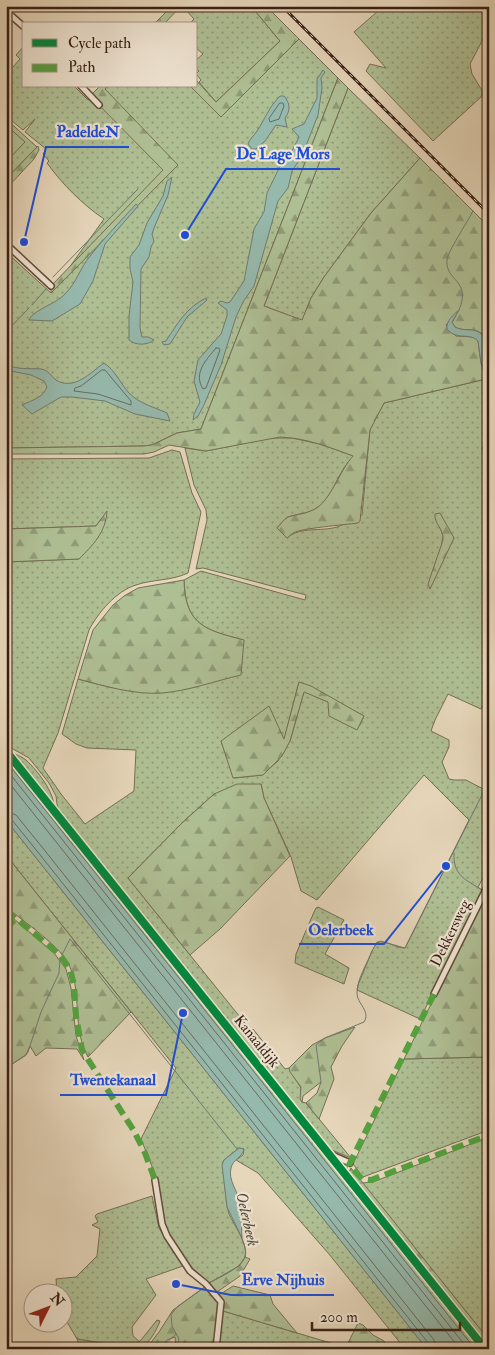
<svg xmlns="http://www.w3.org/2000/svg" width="495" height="1355" font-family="'IM FELL Double Pica',serif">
	<defs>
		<pattern id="grass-dots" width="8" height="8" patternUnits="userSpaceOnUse" patternTransform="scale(1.25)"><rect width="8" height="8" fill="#afbf94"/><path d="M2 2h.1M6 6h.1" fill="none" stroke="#8f9b78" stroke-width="1.8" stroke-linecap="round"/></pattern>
		<pattern id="forest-firs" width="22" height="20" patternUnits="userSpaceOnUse" patternTransform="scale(1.25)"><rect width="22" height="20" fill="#afbf94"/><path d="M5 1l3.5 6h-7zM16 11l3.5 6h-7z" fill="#8f9b78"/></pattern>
	</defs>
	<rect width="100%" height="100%" fill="#e6d6ba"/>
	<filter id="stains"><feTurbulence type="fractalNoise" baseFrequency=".004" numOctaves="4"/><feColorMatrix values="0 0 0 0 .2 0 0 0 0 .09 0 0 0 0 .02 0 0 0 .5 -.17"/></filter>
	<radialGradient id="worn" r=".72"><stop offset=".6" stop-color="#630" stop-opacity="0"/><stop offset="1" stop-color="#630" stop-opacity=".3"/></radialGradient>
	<g fill="url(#grass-dots)" stroke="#746f54" fill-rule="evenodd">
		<path d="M 190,6 L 251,6 L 280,41 L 216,102 L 199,82 L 201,80 L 196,74 L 199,71 L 196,69 L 196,60 L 203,54 L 196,48 L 196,24 L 189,24 L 194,19 L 186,10 Z"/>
		<path d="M 375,6 L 489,6 L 489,25 L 482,41 L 470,64 L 472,74 L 483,92 L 481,97 L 433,141 L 366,71 L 370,64 L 386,68 L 354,32 L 378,11 Z"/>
		<path d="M 299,39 L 338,78 L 201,429 L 177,433 L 152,445 L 143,446 L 6,448 L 6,252 L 51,293 L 104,219 C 82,204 63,185 47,163 L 49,161 L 43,154 L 46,149 L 25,132 L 35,119 L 23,130 L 6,116 L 6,75 L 20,59 L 16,55 L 24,46 L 24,86 L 74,86 L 88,100 L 107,86 L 190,86 L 221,117 Z"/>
		<path d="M 348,88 L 420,158 L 371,213 L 324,277 L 311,298 L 302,321 L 264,306 Z"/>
		<path d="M 6,119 L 37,147 L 6,179 L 6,162 L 24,142 L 6,125 Z"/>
		<path d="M 486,379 L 489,385 L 489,429 L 482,449 L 489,457 L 489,703 L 485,702 L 481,709 L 448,694 L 435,720 L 431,731 L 449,740 L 449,747 L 442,762 L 449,779 L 454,780 L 466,780 L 489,792 L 489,867 L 478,887 L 483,891 L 479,901 L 420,1019 L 357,990 L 358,985 L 372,951 L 377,942 C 387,940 395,948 405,948 L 469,820 L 424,775 L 317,900 L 301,891 L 291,857 L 264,798 L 261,784 L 214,794 L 182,823 L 128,878 L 248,1027 L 246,1032 L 250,1037 L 253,1029 L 285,1069 L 289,1068 L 291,1072 L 301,1088 L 302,1102 L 306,1103 L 351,1158 L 327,1148 L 58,812 L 56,796 L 49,783 L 29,758 L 6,745 L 6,562 L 79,559 L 102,518 L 96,526 L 6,529 L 6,459 L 149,458 L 172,450 L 180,452 L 192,493 L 201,512 L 188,573 C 171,581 153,579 136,585 C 116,591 98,613 89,630 L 58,733 L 43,768 L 61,794 L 85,824 L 134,791 L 136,750 L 87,748 L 76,744 L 62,734 L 78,679 C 111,688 143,696 178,690 C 185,689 194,688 200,685 C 211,679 234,650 243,640 C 205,630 185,625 184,580 L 201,571 L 305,600 L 306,595 L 203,568 L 196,569 L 207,520 L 206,510 L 194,485 L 185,448 L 206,451 L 270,438 L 292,438 L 320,444 L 354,456 C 339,469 335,491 321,505 C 311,514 300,513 288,517 C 284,519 280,525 277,528 L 287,538 C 301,526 320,532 337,527 C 345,524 354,518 362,515 L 370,429 L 384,403 ZM 435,516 L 454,538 L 428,586 L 441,548 L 443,535 ZM 299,682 L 364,716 L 360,725 L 336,719 L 328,702 L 304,691 L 290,741 L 278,761 L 262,775 L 234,778 L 221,741 L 284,740 Z"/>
		<path d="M 8,751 C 14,754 21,756 26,760 C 38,771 54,792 54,807 Z"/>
		<path d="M 6,754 L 307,1132 L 483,1349 L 475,1349 L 463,1334 L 6,761 Z"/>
		<path d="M 6,820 L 427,1349 L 405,1349 L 329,1254 L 258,1173 L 236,1160 L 243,1155 L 244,1149 L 239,1148 L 224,1160 C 223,1170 226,1205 229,1214 C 234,1225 251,1248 244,1260 C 239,1269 218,1278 209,1283 L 189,1265 L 166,1233 L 163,1222 L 155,1174 L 141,1139 L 176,1068 L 6,855 Z"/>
		<path d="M 318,907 L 344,920 L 325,954 L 349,968 L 344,984 L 295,963 L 296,954 L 314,912 L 316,908 Z"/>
		<path d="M 489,1057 L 489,1130 L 363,1177 L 353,1164 L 404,1059 Z"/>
		<path d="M 489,1137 L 489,1340 L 362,1183 L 373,1182 Z"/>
		<path d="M 152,1196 L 159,1228 L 183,1266 L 146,1279 L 156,1295 L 132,1327 L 133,1336 L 140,1342 L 131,1348 L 77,1339 L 63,1315 L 62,1292 L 57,1292 L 56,1279 L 76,1277 L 97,1256 L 100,1229 L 92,1225 L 98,1222 L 95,1216 L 97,1214 Z"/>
		<path d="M 223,1311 L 351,1349 L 218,1349 Z"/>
	</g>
	<g fill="url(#forest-firs)" stroke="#746f54">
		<path d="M 172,6 L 181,6 L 164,24 L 154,24 Z"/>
		<path d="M 251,6 L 266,6 L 299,39 L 221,117 L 190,86 L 196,86 L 196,80 L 216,102 L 280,41 Z"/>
		<path d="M 338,78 L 348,88 L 264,306 L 302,320 L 311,298 L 324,277 L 371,213 L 420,158 L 489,227 L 489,362 C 488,355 488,346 485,339 C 480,323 458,336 452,323 L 458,311 L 446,325 L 456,336 L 474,337 L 478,341 L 481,363 L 486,379 L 384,403 L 370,430 L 360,521 L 358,523 C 344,525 302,528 293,533 C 291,534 289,537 287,538 L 277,528 C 280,525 284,519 288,517 C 298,514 308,514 318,507 C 331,498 341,469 353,456 C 329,447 306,438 280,437 L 206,451 L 169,445 L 154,452 L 144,454 L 6,454 L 6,448 L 143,446 L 152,445 L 177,433 L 201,429 Z"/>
		<path d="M 100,86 L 107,86 L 105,89 L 178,165 L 51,293 L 51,286 L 163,170 L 90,96 Z"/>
		<path d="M 38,146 L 39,150 L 34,159 L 6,189 L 6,179 Z"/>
		<path d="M 107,511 C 106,532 93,545 79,559 L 6,562 L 6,529 L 96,526 Z"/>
		<path d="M 440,513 L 454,538 L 430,589 L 428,584 L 443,540 C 444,529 434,524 435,514 Z"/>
		<path d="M 184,580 C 185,625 205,630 244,640 L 241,675 C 215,681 188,691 162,693 C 134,695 105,686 78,679 L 93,630 L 113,605 L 124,596 L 138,588 Z"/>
		<path d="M 299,682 L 311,686 L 364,716 L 357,730 L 329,716 L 328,702 L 304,692 L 290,741 L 282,756 L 263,775 L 233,778 L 221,741 L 269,706 L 284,739 Z"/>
		<path d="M 237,784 L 261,784 L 264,798 L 290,856 L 220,929 L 190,955 L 128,878 L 182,823 L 214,794 Z"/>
		<path d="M 6,855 L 131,1012 L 88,1057 C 72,1029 82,995 70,967 C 63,948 23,921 6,907 Z"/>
		<path d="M 489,887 L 489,1057 L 404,1059 L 486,892 Z"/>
		<path d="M 6,912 L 54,953 L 66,969 L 71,988 L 76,1036 L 84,1060 L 77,1049 L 46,1048 L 36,1056 L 30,1046 L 26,1055 L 6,1068 Z"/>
		<path d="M 355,1027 L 342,1046 L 331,1067 L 334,1079 L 319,1119 L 306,1103 L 317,1093 L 321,1082 L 303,1096 L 302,1102 L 300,1099 L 301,1087 L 290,1072 L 289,1068 L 312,1045 L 325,1038 Z"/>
		<path d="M 351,1168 L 489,1340 L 489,1347 L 349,1172 Z"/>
		<path d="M 245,1257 L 250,1259 L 240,1276 L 217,1292 L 209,1283 L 239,1266 Z"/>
		<path d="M 206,1286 L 219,1302 L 214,1349 L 176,1349 L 175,1337 L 167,1340 L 161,1349 L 146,1349 L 159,1332 L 173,1310 Z"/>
		<path d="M 233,1286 L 270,1295 L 273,1304 L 297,1333 L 223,1311 L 224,1301 L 219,1295 Z"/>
		<path d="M 157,1320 L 160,1321 C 156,1332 150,1341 141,1349 L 96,1349 L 80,1346 L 77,1339 L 131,1348 L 141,1340 Z"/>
		<path d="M 358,1323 L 363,1325 L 373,1335 L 384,1341 L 387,1349 L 351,1349 L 346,1347 Z"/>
	</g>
	<path fill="#afbf94" stroke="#746f54" d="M 6,125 L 25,142 L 6,162 Z"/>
	<g fill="#96b9ad" stroke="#707b6f">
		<path d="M 323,70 L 325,72 L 321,78 L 322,88 L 318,115 L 302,156 L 292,171 L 288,188 L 278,201 L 254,286 L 243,302 L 236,317 L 221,365 L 203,407 L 198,416 L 193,420 L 194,414 L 200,402 L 194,381 L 198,360 L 221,334 L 227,316 L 227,310 L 218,303 L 221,301 L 227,303 L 230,302 L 244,281 L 254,229 L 264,212 L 267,193 L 280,166 L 290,155 L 299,137 L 292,129 L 304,124 L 317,98 L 317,79 Z"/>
		<path d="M 280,96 L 284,96 C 290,103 291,110 285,118 L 287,127 L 276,125 L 265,141 L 256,149 L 252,149 L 248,144 C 250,138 254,136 257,131 C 265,119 269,107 280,96 Z"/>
		<path d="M 172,177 L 168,195 L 154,228 L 152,234 L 154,241 L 151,247 L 149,257 L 141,269 L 140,328 L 142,337 L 148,337 L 154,340 C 148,345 136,346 129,340 L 129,316 L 133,282 L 130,269 L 130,257 L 139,245 L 147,223 L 163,196 L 167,181 Z"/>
		<path d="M 136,204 L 138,206 L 105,244 L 93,281 L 80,304 L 52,321 L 29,320 C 33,310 56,304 65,294 C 77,282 80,268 90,256 C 104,238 121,221 136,204 Z"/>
		<path d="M 206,298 L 207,300 L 187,317 L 170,344 L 164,345 L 162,342 L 166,341 C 177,324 187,307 206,298 Z"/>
		<path d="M 459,310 L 452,322 L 455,327 C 467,333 475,325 485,338 L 489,362 L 489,385 L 481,363 L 478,341 C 470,332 457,341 447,329 C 446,321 453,315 459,310 Z"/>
		<path d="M 104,363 C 115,370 120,383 129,393 C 140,404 154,407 167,413 L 170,421 L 135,414 L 105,401 L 72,397 L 61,397 L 32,414 L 22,405 C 32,400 43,398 47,387 L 44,381 L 31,375 L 6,370 L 6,365 C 21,370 27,368 41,369 C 48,370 51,376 56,380 C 74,391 90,373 104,363 Z"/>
		<path d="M 6,761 L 475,1349 L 427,1349 L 6,820 Z"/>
		<path d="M 239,1148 L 244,1149 C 242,1158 233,1159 231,1168 C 228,1180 237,1190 240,1202 C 243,1213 241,1226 242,1238 L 227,1207 L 222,1165 L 224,1160 Z"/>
	</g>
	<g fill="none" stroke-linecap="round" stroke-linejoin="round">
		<g stroke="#676c60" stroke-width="1">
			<path d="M 280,103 L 283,103 L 284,106 L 279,119 L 270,122 L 269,119 Z"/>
			<path d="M 216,348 L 219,348 L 220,350 L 206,388 L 203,389 C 193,373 206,360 216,348 Z"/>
			<path d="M 102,370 L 105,370 L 131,401 L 131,405 L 98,394 L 74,391 L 75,388 L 81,386 Z"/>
			<path d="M 6,769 L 468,1349"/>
			<path d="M 6,779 L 460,1349"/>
			<path d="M 6,811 L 16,815 L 42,847 L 434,1340 L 436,1349"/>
			<path d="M 6,818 L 12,820 L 37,851 L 429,1344 L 430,1349"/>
		</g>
		<g stroke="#707b6f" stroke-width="1">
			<path d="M 484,197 L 489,192"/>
			<path d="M 53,277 L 138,189"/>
			<path d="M 32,305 L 46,289"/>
			<path d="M 459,310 C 472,279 445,282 447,260 C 447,253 468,221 473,211"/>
			<path d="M 6,332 L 29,308"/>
			<path d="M 488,783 L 489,781"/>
			<path d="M 454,853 C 453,876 465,879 482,890"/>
			<path d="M 374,947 L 380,941 L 405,948 L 484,791"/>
			<path d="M 62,955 L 70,939 L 237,1149"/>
			<path d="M 6,1068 L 26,1055 L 28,1052 L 41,1012 L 59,973 L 60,959"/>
			<path d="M 321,1082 L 316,1045 L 325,1038 L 364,1022 C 371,1011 357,1004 357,993 C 357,979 367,964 372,951"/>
			<path d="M 209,1283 C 218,1278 244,1267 245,1256 C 247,1250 243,1242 241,1236"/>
			<path d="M 160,1349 L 176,1334"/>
			<path d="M 176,1349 L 179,1339 L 172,1326 L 171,1315 L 177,1307 L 206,1286"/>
		</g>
		<g stroke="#644d3d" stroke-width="8">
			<g id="minor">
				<path d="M 6,11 L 24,27"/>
				<path d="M 81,86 L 99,105"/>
				<path d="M 6,244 L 51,286"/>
				<path d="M 6,751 L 485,1349"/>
				<path d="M 434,994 L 489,883"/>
				<path d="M 332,1155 L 350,1163"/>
				<path d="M 155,1180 L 162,1224 L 167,1236 L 190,1271 L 206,1284 L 221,1302 L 216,1349"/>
			</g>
		</g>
		<use href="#minor" stroke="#efe4d2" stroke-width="5"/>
		<g stroke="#381f13" stroke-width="3">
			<path id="rail" d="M 282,6 L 489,214"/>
		</g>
		<use href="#rail" stroke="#efe4d2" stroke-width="1" stroke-dasharray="4" stroke-linecap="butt"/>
		<g stroke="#53a23f" stroke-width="6" stroke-dasharray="12 6" stroke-linecap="butt">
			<path d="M 6,910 L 60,955 L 70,969 L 74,985 L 76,1016 L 82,1050 L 134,1131 L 145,1153 L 155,1180"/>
			<path d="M 6,929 L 16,918"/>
			<path d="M 434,994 L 349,1165 L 362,1179 L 371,1180 L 489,1135"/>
		</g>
		<g stroke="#efe4d2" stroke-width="11">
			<path id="cycleway" d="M 6,751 L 485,1349"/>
		</g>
		<use href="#cycleway" stroke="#00873e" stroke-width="8"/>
	</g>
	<g text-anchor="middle" stroke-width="4.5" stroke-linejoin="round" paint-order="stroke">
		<g font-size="15" fill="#381f13" stroke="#efe4d2">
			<text transform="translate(450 933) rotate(-64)" y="5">Dekkersweg</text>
			<text transform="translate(257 1041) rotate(51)" y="5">Kanaaldijk</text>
		</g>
		<g font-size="16" font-style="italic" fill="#544d41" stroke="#efe4d2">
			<text transform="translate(248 1219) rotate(77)" y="6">Oelerbeek</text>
		</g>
	</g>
	<path fill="none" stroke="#1d4ed8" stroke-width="2" d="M24 242L46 147H129M185 235L226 169H340M446 866L384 944H299M183 1013L166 1095H60M176 1284L231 1295H334"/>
	<g fill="#1d4ed8" stroke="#efe4d2" stroke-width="2">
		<circle cx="24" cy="242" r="5"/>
		<circle cx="185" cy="235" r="5"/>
		<circle cx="446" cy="866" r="5"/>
		<circle cx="183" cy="1013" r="5"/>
		<circle cx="176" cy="1284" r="5"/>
	</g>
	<g font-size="16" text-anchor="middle" font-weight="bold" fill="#1d4ed8" stroke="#efe4d2" stroke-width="4.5" stroke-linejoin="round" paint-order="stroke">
		<text x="88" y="137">PadeldeN</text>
		<text x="283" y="159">De Lage Mors</text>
		<text x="341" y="935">Oelerbeek</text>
		<text x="113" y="1085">Twentekanaal</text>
		<text x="283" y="1285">Erve Nijhuis</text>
	</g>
	<rect width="495" height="1355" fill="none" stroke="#e6d6ba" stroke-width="25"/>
	<rect x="8" y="8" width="480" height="1340" fill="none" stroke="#381f13" stroke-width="2.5"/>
	<rect x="12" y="12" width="470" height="1330" fill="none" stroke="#381f13"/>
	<rect x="22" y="22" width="175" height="65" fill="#efe4d2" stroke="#a69586"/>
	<rect x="32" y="39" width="25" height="8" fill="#00873e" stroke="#a69586"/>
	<text x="68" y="48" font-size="15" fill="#381f13">Cycle path</text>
	<rect x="32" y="64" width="25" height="8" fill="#53a23f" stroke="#a69586"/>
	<text x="68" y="72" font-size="15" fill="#381f13">Path</text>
	<g transform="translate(48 1308) rotate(48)"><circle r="24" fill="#efe4d2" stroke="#a69586"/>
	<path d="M0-4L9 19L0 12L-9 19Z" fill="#8f2418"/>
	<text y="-8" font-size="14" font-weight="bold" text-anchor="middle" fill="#381f13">N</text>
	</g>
	<path d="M312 1322v8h148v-8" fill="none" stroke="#381f13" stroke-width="2.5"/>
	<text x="320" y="1322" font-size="15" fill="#381f13" stroke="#efe4d2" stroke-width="4" paint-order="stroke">200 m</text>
	<rect width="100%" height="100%" filter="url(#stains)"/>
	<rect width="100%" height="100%" fill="url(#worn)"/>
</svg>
